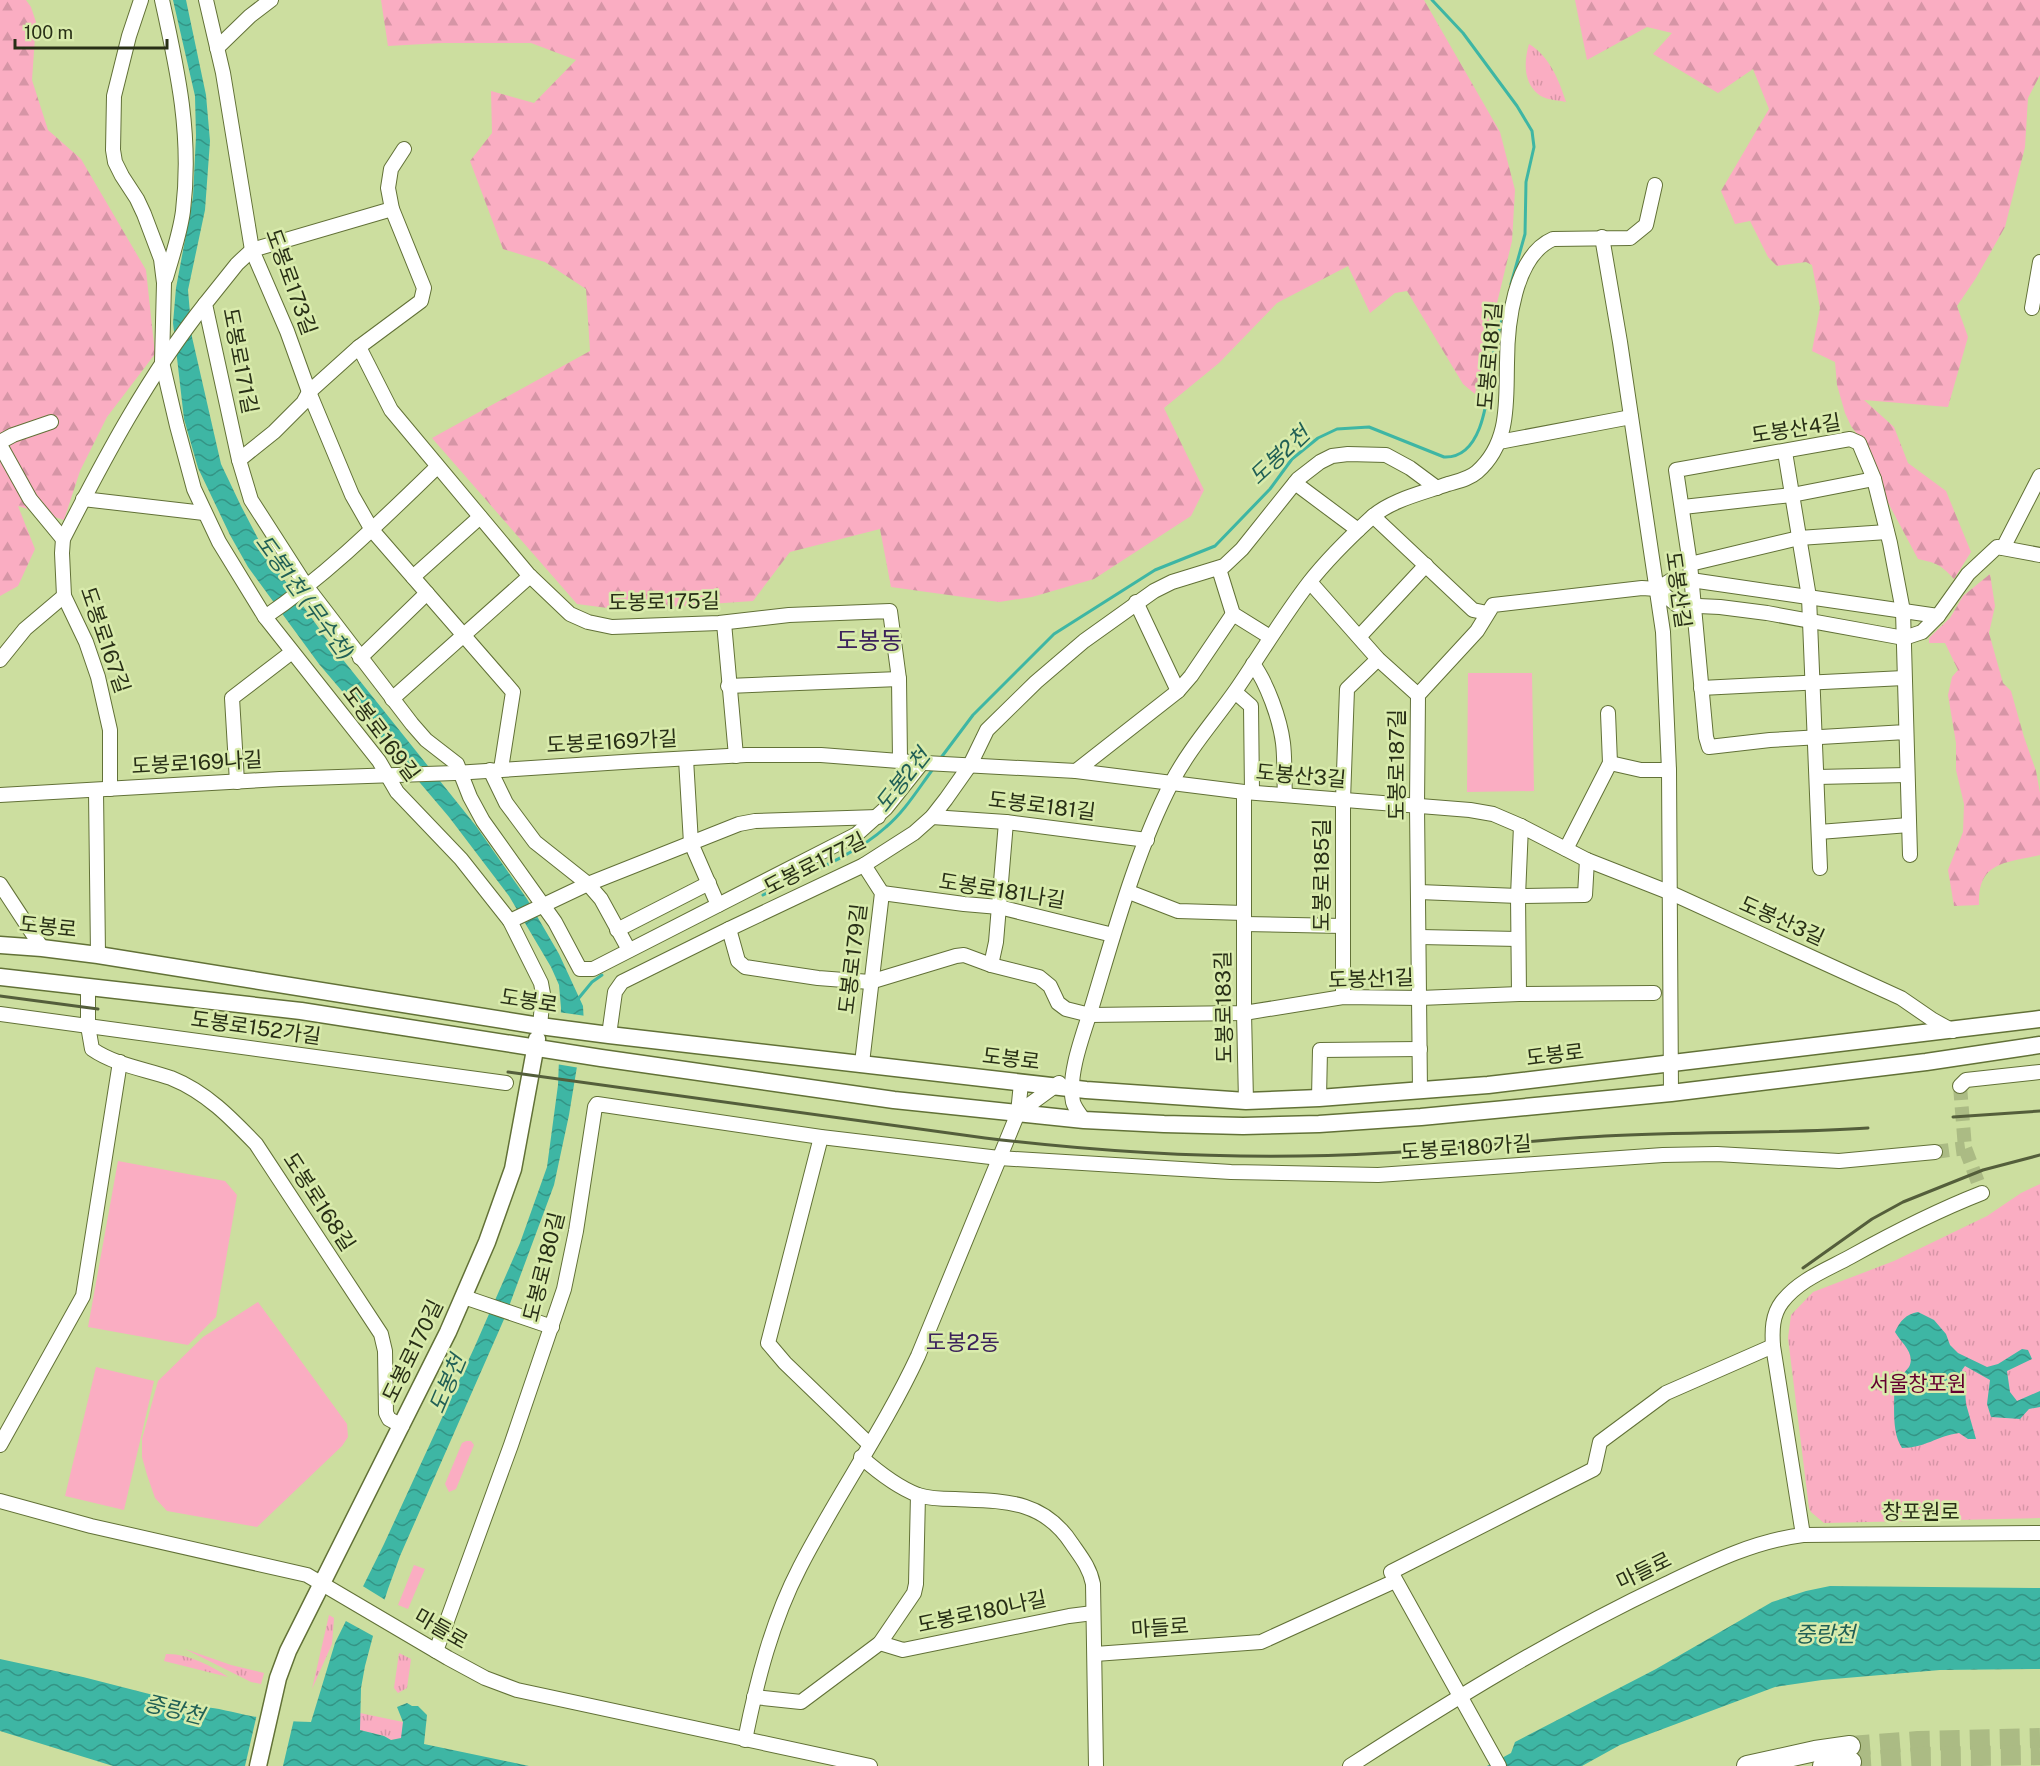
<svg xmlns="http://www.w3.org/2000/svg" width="2040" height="1766" font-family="'Public Sans','Noto Sans KR',sans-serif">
	<defs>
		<pattern id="forest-firs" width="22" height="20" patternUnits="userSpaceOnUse" patternTransform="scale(1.5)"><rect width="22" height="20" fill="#faadc2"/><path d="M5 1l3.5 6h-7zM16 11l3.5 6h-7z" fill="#d695a6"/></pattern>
		<pattern id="park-tufts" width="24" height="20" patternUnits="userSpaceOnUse" patternTransform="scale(1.5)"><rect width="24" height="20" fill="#faadc2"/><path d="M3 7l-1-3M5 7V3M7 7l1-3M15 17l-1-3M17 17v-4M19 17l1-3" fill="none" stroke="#d695a6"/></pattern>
		<pattern id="water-waves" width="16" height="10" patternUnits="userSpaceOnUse" patternTransform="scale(1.5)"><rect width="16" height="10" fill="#3eb6a4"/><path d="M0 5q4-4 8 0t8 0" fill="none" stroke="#349485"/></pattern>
	</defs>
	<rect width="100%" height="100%" fill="#ccde9f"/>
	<g fill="url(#forest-firs)">
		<path d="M 0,0 L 26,0 L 31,7 L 36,22 L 32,80 L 48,130 L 81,159 L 146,270 L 155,354 L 107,417 L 80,471 L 64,520 L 18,506 L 35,549 L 18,586 L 0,596 Z"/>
		<path d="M 381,0 L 1424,0 L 1500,132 L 1515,190 L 1512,241 L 1475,394 L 1463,384 L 1407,291 L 1395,293 L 1370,313 L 1348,266 L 1277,303 L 1219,363 L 1164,408 L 1204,490 L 1191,516 L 1094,579 L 1032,597 L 999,602 L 891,587 L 880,529 L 790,552 L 753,601 L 623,610 L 577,604 L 432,438 L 590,351 L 586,289 L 545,262 L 503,249 L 470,161 L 492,133 L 491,91 L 534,103 L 576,60 L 531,43 L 442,43 L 388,46 Z"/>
		<path d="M 1575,0 L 2040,0 L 2040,75 L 2028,98 L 2025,147 L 2005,227 L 1976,278 L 1957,306 L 1968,337 L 1948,407 L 1864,400 L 1894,427 L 1908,463 L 1946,491 L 1971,552 L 1954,579 C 1941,565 1937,563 1918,559 L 1884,495 L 1883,483 L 1872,473 L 1860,438 L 1851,426 L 1845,413 L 1837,385 L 1835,362 L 1812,351 L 1820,308 L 1812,265 L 1806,262 L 1777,266 L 1768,257 L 1750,221 L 1735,224 L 1721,191 L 1769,109 L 1753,69 L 1718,93 L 1653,54 L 1672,33 L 1647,27 L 1587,60 Z"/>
		<path d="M 1990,574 L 1995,606 L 1989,633 L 2003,683 L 2011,691 L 2024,737 L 2036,771 L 2040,793 L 2040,855 C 2007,863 1977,861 1979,905 L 1954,906 L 1948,870 L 1963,832 L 1964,804 L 1956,770 L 1956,743 L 1948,695 L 1952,677 L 1958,670 L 1945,643 L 1929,643 L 1929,638 L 1950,618 L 1963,596 Z"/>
	</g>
	<g fill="url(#park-tufts)">
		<path d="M 1529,44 C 1550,57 1559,80 1566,102 C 1557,100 1545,100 1538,94 C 1523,82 1524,61 1529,44 Z"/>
		<path d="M 2040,1184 L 2040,1518 L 1824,1523 L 1811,1512 L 1809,1508 L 1788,1338 L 1791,1315 L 1813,1292 L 1894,1261 L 1987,1216 L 2021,1193 Z"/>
		<path d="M 329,1615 L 334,1618 L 332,1644 L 312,1689 Z"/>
		<path d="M 185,1649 L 231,1665 L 264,1673 L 261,1684 L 251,1682 Z"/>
		<path d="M 399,1653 L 411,1659 L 407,1688 L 398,1693 L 394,1688 Z"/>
		<path d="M 166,1654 C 186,1653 212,1666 228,1677 L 164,1661 Z"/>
		<path d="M 360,1713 L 403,1722 L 402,1738 L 391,1740 L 384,1736 L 359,1730 Z"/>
	</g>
	<g fill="#faadc2">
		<path d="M 1468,673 L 1532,673 L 1534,791 L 1467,792 Z"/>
		<path d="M 118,1161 L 225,1181 L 237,1195 L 216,1317 L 188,1345 L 88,1327 Z"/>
		<path d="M 258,1302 L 347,1424 L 348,1437 L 342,1446 L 257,1527 L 167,1511 L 155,1498 L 147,1475 L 142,1457 L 142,1439 L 158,1381 L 203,1337 Z"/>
		<path d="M 96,1367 L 154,1381 L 124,1510 L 65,1496 Z"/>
		<path d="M 466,1441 L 471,1441 L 474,1445 L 456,1489 L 449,1492 L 445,1484 L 462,1443 Z"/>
		<path d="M 414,1565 L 425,1569 L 408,1609 L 398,1605 Z"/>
	</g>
	<g fill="url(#water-waves)">
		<path d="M 173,0 L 186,0 L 206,95 L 210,141 L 205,210 L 188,290 L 192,337 L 221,464 L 241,506 L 266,554 L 328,641 L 476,826 L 527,899 L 559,954 L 583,1006 L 584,1024 L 569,1115 L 554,1185 L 505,1317 L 400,1556 L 388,1589 L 373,1636 L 365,1666 L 361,1688 L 360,1730 L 384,1736 L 391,1740 L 401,1738 L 403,1722 L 397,1707 L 407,1703 L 412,1706 L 418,1706 L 427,1715 L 424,1744 L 529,1766 L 113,1766 L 0,1731 L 0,1659 L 83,1677 L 200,1707 C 217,1707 234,1713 251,1716 C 270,1720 291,1722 311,1722 L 335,1643 L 384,1544 L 475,1346 L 520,1243 L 547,1167 L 558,1085 L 561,1008 L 559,985 L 551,967 L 509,896 L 449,817 L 319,664 L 248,567 L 230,535 L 198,468 L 184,419 L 173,323 L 176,288 L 193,197 L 196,136 L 195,96 Z"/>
		<path d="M 1918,1312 L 1934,1320 L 1946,1334 L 1950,1345 L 1958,1353 L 1987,1367 L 1998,1364 L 2022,1349 L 2028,1350 L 2032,1359 L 2007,1371 L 2010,1392 L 2017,1401 L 2040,1391 L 2040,1407 L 2029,1409 L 2020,1419 L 1991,1417 L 1987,1404 L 1990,1380 L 1965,1366 L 1962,1370 L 1964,1376 L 1966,1404 L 1976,1439 L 1968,1439 L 1959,1433 C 1937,1436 1925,1448 1902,1448 C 1891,1432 1895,1405 1894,1387 C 1899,1383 1900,1380 1903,1375 C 1904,1372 1907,1370 1909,1367 C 1916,1353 1901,1343 1895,1332 C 1900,1321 1906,1314 1918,1312 Z"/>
		<path d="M 1830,1586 L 2040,1588 L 2040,1669 L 1940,1670 L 1822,1680 L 1775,1687 L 1620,1745 L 1582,1766 L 1487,1766 L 1511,1753 L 1515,1742 L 1656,1669 L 1772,1602 L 1806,1591 Z"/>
	</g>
	<g fill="#ccde9f">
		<path d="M 558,1012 L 586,1016 L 580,1068 L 556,1064 Z"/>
		<path d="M 361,1585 L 387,1601 L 375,1637 L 344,1620 Z"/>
		<path d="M 257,1714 L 294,1719 L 283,1766 L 245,1766 Z"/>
	</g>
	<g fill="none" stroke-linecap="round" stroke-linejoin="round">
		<g stroke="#3eb6a4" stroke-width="3">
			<path d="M 1432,0 L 1463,33 L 1517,106 L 1532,131 L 1534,147 L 1526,182 L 1525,234 L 1511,284"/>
			<path d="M 940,759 L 973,715 L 1054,634 L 1155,570 L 1215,546 L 1270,489 L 1292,459 L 1318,438 L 1337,429 L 1369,427 L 1444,457 C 1487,459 1488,385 1493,357 C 1496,338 1502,321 1507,302"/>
			<path d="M 763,895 C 803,875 853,857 886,827 C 905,811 918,789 933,769"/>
			<path d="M 578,999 L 592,982 L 602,975"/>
		</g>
		<g stroke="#abbb84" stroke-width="14" stroke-dasharray="14 7" stroke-linecap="butt">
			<path d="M 1960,1086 L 1965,1148 L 1982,1193"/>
			<path d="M 1935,1152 L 1965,1148"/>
		</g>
		<g stroke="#abbb84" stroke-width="20" stroke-dasharray="20 10" stroke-linecap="butt">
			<path d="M 1850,1746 L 1918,1741 L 2040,1738"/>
			<path d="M 1851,1762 L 1921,1757 L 2040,1755"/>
		</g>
		<g stroke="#627137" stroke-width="16">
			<g id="minor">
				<path d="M 141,0 L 129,36 L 114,96 L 113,150 L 115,162 L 122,176 L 137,199 L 144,214 L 161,259 L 164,283 L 162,362 L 177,426 L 194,489 L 219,542 L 265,617 L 379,761 L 397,792 L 461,859 L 510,921 L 541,983 L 543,994 L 540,1026"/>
				<path d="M 162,0 C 178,72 192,136 183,211 C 180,234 172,256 166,278"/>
				<path d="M 206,0 L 223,73 L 252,250 L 287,331 L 309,392 L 352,495 L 372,530 L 513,692 L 501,769"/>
				<path d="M 217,48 L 250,16 L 271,0"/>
				<path d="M 392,209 L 252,250 L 237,264 L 205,304 L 239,460 L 251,500 L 307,587 L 412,724 L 426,740 L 457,764 L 470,797 L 483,821 L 555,922 L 580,969 L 593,969 L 857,834 L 886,808 L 922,763"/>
				<path d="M 1602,237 L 1620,342 L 1663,632 L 1669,770 L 1671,1093"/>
				<path d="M 2032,308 L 2040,262"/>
				<path d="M 359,347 L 391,410 L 528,574 L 570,614 L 588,622 L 612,627 L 719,623 L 789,615 L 890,611 L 899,679 L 900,760"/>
				<path d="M 0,442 L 13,435 L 51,422"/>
				<path d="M 1499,442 L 1631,417"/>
				<path d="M 0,445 L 30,499 L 63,539"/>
				<path d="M 1785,452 L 1809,597 L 1820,868"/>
				<path d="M 239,460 L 274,432 L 303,403 L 309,392 L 359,347 L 421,301 L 424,288 L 392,209 L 388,188 L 391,169 L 404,149"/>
				<path d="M 1295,483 L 1358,530"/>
				<path d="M 83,499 L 204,513"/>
				<path d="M 1683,507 L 1792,495 L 1874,479"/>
				<path d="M 1373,516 L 1473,610 L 1487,613"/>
				<path d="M 2003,548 L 2040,476"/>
				<path d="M 1690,564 L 1799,538 L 1887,532"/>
				<path d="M 1219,569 L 1233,614 L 1270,637"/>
				<path d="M 413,577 L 480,517"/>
				<path d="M 1310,582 L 1378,659 L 1418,695"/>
				<path d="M 1657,589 L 1677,605 L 1720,607 L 1767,613 L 1904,638 L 1922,632 L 1938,616 L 1968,574 L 1997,547 L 2040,555"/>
				<path d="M 1657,589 L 1673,579 L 1691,580 L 1938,616"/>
				<path d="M 1136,602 L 1178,691"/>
				<path d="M 265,617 C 328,574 382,520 437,467"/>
				<path d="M 724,623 L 736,756"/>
				<path d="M 1359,637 L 1426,565"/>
				<path d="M 360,658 L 427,593"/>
				<path d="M 0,660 L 25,629 L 64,596"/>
				<path d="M 1253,664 C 1267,683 1280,719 1283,743 C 1285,760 1284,778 1285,795"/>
				<path d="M 728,686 L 899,679"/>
				<path d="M 1701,688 L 1904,678"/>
				<path d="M 1235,692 L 1251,706 L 1252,792"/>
				<path d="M 392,699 L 530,576"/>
				<path d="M 1906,732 L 1770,740 L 1709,747 L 1706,737 L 1690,564 L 1676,470 L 1850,439 L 1859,443 L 1874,479 L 1890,543 L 1903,611 L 1910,855"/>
				<path d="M 686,759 L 691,843 L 718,905"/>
				<path d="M 1610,763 L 1641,770 L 1669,770"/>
				<path d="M 490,770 L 506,803 L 535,842 L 588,884 L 601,899 L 629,950"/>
				<path d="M 1076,771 L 1178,691 L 1191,676 L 1233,614"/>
				<path d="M 1817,777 L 1907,775"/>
				<path d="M 237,782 L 232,698 L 292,652"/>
				<path d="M 110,789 L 110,730 L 98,677 L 86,642 L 64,596 L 62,553 L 63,539 C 105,457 148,376 205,304"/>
				<path d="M 96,791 L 98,955"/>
				<path d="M 1244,792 L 1244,1013 L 1246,1101"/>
				<path d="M 0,795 L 280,779 L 455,773 L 638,761 L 746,755 L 821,755 L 925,763 L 1076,771 L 1244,792 L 1470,810 L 1493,814 L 1521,826 L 1587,860 L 1671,893 L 1901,998 L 1933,1020 L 1953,1031"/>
				<path d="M 932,817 L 1006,822 L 1147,840"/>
				<path d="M 1819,832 L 1909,825"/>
				<path d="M 1566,849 L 1610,763 L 1608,713"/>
				<path d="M 0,884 L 42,948"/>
				<path d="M 1129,892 L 1178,911 L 1244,913"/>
				<path d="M 1419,892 L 1518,896 L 1585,895 L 1587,860"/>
				<path d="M 882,893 L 964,904 L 999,907 L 1113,935"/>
				<path d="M 510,921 L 588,884 L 739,824 L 755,821 L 878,817"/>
				<path d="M 1244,924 L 1343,926"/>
				<path d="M 729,929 L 738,961 L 745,967 L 818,978 L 870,982 L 956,956 L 964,955 L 991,965 L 1039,977 L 1050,986 L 1058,1003 L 1066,1009 L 1090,1015 L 1244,1013 L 1343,997 L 1420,998 L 1519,994 L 1654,993"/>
				<path d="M 617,930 L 709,883"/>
				<path d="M 1420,937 L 1518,939"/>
				<path d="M 991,965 L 996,942 L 1006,822"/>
				<path d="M 88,988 L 88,1026 L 92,1049 C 115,1065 145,1069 171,1078 C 206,1092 231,1118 256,1144 L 381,1334 L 385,1351 L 386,1413 L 389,1419 L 402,1426"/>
				<path d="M 1519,994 L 1518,896 L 1521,826"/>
				<path d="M 1343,997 L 1343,800 L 1347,689 L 1378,659"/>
				<path d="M 0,1014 L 506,1083"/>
				<path d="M 609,1035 L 615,992 L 622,982 L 729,929 L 864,865 L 914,833 L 932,817 L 946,799 L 970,765 L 987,730 L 1036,682 L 1084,641 L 1154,591 L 1172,582 L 1224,566 L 1242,549 L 1298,479 L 1320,462 L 1332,456 L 1348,454 L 1386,455 L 1410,468 L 1437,488"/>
				<path d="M 862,1063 L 882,893 L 864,865"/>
				<path d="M 1960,1086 L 1966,1080 L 2040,1072"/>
				<path d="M 1420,1091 L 1417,806 L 1418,695 L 1477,631 L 1493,605 L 1642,588 L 1657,589"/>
				<path d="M 1319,1098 L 1320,1050 L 1420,1049"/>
				<path d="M 1018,1113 L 1059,1083"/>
				<path d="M 1084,1120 C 1080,1114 1075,1109 1073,1102 C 1067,1073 1085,1030 1093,1003 C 1115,930 1137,849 1172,782 C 1189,749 1215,720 1236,690 C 1260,655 1282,618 1308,584 C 1326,561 1349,538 1371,518 C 1390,500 1423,493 1448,484 C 1458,481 1469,479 1477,472 C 1510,443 1506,402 1507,363 C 1507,325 1514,256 1553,239 L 1630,238 L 1646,225 L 1655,185"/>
				<path d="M 821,1137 L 768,1343 L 785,1363 L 869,1444"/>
				<path d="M 464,1297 L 552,1327"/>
				<path d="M 0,1445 L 83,1296 L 120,1062"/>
				<path d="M 861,1457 C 878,1472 897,1487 918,1495 C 930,1499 943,1499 955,1499 C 1002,1501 1043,1499 1072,1544 C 1081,1557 1090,1568 1093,1584 L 1096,1766"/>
				<path d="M 0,1501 L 91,1526 L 307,1575 L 448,1658 L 485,1678 L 517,1690 L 870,1766"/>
				<path d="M 1803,1535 L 1773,1346 C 1772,1331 1772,1315 1782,1302 C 1799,1280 1826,1270 1850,1257 C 1893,1233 1936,1211 1982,1193"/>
				<path d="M 880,1643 L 903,1650 L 1069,1616 L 1093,1613"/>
				<path d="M 436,1651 L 511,1445 L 564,1289 L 576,1231 L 595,1107 L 597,1104 L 821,1137 L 999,1158 L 1231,1172 L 1378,1175 L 1663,1155 L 1717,1154 L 1839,1161 L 1935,1152"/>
				<path d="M 1095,1654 L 1261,1642 L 1395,1581"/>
				<path d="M 754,1697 L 801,1702 L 880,1643 L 914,1593 L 916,1584 L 918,1495"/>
				<path d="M 745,1740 C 757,1680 772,1621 800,1567 C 837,1495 884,1429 918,1356 L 1018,1113 L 1021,1083"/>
				<path d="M 1350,1766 C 1452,1700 1556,1636 1666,1584 C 1710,1563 1754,1541 1803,1535 L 2040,1533"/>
				<path d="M 1499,1766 L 1391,1572 L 1594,1469 L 1600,1442 L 1666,1393 L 1773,1346"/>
			</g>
		</g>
		<g stroke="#627137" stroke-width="19">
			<g id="major">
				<path d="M 0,945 L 42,948 L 98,955 L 540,1026 L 609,1035 L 1086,1090 L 1246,1101 L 1319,1098 L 1488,1085 L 2040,1019"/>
				<path d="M 0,977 L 301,1011 L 601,1058 L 894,1100 L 1084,1120 L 1164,1124 L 1243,1126 L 1319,1124 L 1421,1117 L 1671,1093 L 1926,1062 L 2040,1045"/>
				<path d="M 258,1766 L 278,1678 L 288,1651 L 448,1332 L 487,1242 L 513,1169 L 537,1039"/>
			</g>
		</g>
		<g stroke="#627137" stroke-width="22">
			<g id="highway">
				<path d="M 1747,1766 L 1815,1751 L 1850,1746"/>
				<path d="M 1823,1766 L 1851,1762"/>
			</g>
		</g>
		<use href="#minor" stroke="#fff" stroke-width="14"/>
		<use href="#major" stroke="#fff" stroke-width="16"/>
		<use href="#highway" stroke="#fff" stroke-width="20"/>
		<g stroke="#545e3b" stroke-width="3">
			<path d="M 0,996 L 98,1009"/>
			<path d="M 508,1072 L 985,1138 C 1116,1154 1251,1161 1384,1153 C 1458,1149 1531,1140 1605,1136 C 1693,1131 1781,1134 1868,1128"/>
			<path d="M 1953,1117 L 2040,1111"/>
			<path d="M 1803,1268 L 1872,1219 L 1903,1202 L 1983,1170 L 2040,1155"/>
		</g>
	</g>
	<g text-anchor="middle" stroke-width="5" stroke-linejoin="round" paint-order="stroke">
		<g font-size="21" fill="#282f16" stroke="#d9ebac">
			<text transform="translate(291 282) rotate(70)" y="7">도봉로173길</text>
			<text transform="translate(1490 356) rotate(-85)" y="7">도봉로181길</text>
			<text transform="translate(240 361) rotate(79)" y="7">도봉로171길</text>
			<text transform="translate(1796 429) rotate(-9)" y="7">도봉산4길</text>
			<text transform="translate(1678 590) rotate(82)" y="7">도봉산길</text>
			<text transform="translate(664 602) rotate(-1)" y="7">도봉로175길</text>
			<text transform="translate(105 640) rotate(71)" y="7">도봉로167길</text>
			<text transform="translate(381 734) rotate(53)" y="7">도봉로169길</text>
			<text transform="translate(612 742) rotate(-3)" y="7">도봉로169가길</text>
			<text transform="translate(197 763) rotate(-3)" y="7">도봉로169나길</text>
			<text transform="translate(1397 765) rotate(-90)" y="7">도봉로187길</text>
			<text transform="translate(1301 776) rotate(5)" y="7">도봉산3길</text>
			<text transform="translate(1042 806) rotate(7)" y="7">도봉로181길</text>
			<text transform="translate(815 864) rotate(-27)" y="7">도봉로177길</text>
			<text transform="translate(1322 875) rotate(-90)" y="7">도봉로185길</text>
			<text transform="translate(1002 891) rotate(9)" y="7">도봉로181나길</text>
			<text transform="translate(1782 921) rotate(24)" y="7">도봉산3길</text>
			<text transform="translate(48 927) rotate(6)" y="7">도봉로</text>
			<text transform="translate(853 959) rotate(-83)" y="7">도봉로179길</text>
			<text transform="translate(1371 979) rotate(-2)" y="7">도봉산1길</text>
			<text transform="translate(529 1001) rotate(9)" y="7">도봉로</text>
			<text transform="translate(1224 1007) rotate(-91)" y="7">도봉로183길</text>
			<text transform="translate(256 1028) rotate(8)" y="7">도봉로152가길</text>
			<text transform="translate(1555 1055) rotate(-7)" y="7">도봉로</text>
			<text transform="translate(1011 1059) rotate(7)" y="7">도봉로</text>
			<text transform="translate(1466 1148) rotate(-4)" y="7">도봉로180가길</text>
			<text transform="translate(319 1202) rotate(57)" y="7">도봉로168길</text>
			<text transform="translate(544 1267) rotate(-76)" y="7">도봉로180길</text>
			<text transform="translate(413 1351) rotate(-64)" y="7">도봉로170길</text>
			<text x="1921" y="1519">창포원로</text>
			<text transform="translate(1644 1571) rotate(-26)" y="7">마들로</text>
			<text transform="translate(982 1612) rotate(-12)" y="7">도봉로180나길</text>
			<text transform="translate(1160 1628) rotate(-4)" y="7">마들로</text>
			<text transform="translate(441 1629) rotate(30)" y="7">마들로</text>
		</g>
		<g font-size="21" fill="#640030" stroke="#d9ebac">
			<text x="1918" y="1391">서울창포원</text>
		</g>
		<g font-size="22" font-style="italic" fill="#216056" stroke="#d9ebac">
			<text transform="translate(1279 455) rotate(-43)" y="8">도봉2천</text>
			<text transform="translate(305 597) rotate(54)" y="8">도봉1천 (무수천)</text>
			<text transform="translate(902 780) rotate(-52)" y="8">도봉2천</text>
			<text transform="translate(447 1384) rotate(-67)" y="8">도봉천</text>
			<text x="1825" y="1642">중랑천</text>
			<text transform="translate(174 1709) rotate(14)" y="8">중랑천</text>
		</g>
		<g font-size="22" fill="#3c225b" stroke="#d9ebac">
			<text x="963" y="1350">도봉2동</text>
		</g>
		<g font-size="24" fill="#3c225b" stroke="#d9ebac">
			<text x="869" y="649">도봉동</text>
		</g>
	</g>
	<path d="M15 39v9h152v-9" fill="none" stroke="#282f16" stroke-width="3"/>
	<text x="24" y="39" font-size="18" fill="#282f16" stroke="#d9ebac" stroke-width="4.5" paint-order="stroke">100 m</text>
</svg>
